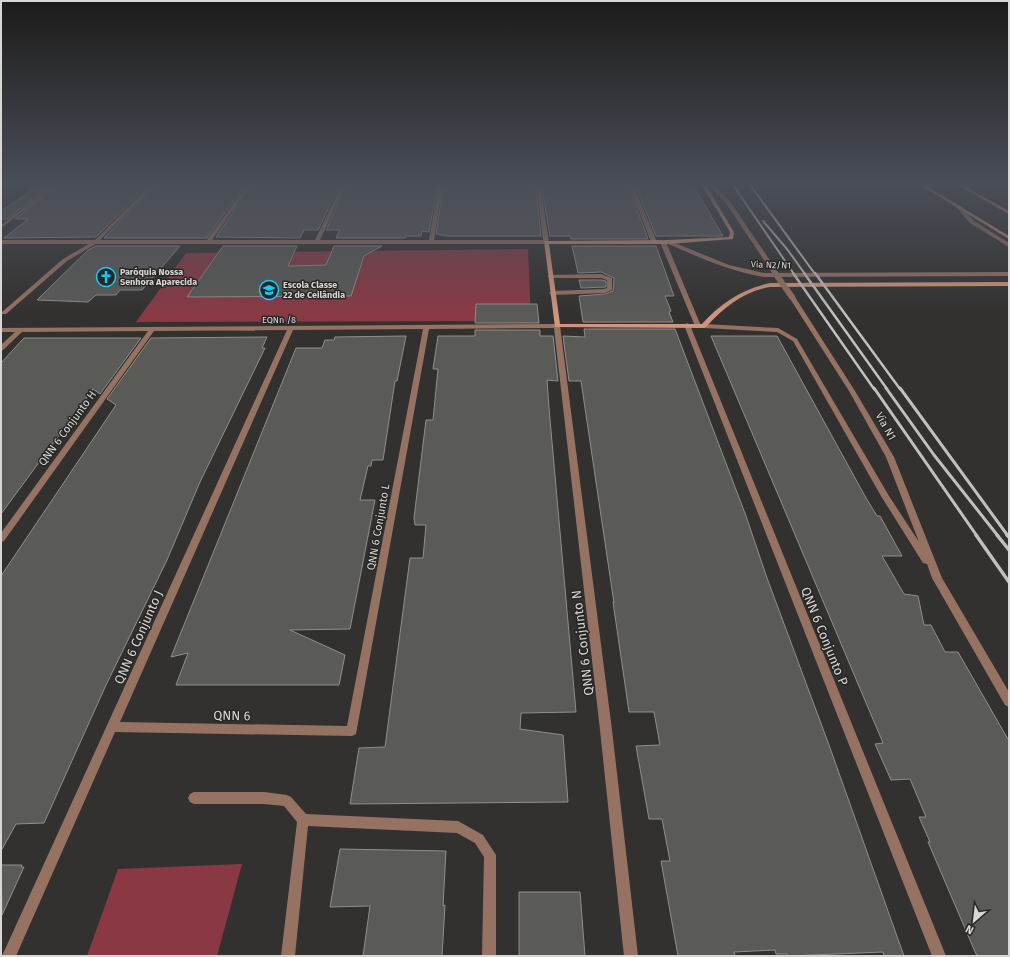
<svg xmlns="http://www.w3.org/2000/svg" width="1010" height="957" font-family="'Fira Sans',sans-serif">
	<rect width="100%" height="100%" fill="#33312f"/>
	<g fill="#8a3944">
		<path d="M 528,249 L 531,321 L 136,322 L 186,253 Z"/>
		<path d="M 242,864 L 217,956 L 87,956 L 118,869 Z"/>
	</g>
	<g fill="#5a5a57" stroke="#8f8f8b">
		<path d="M 44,182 L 55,182 L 7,219 L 1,219 L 1,211 Z"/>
		<path d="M 62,182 L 152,182 L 96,237 L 4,238 L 28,219 L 15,219 Z"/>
		<path d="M 159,182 L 247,182 L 207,238 L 104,238 Z"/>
		<path d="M 254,182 L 341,182 L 318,230 L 304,230 L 300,238 L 216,237 Z"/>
		<path d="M 348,182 L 438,182 L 429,232 L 422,231 L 421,236 L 405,236 L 405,238 L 336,238 L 340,230 L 326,230 Z"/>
		<path d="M 444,182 L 535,182 L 541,236 L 447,236 L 436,234 Z"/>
		<path d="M 541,182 L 627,182 L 648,239 L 571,239 L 570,236 L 550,236 Z"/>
		<path d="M 634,182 L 691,182 L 723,236 L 656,236 Z"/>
		<path d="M 96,246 L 180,246 L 142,290 L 120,290 L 116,295 L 96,295 L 88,302 L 37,300 L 88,250 Z"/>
		<path d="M 223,246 L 297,246 L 288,266 L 326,265 L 334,246 L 382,246 L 364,256 L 351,296 L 187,297 Z"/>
		<path d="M 572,246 L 656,246 L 674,296 L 665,296 L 671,311 L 669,312 L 673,322 L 583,322 L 579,296 L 605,294 L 613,291 L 614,278 L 601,272 L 578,273 Z"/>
		<path d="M 579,280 L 601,280 L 606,281 L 606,287 L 581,288 Z"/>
		<path d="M 476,304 L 537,304 L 539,323 L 475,323 Z"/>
		<path d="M 584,329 L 675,329 L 746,516 L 767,578 L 829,745 L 904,956 L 884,956 L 883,952 L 788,956 L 787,954 L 776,954 L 775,950 L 734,952 L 735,956 L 678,956 L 661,861 L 670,861 L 662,819 L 649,819 L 636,746 L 660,745 L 654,712 L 629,712 L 613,602 L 614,603 L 581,381 L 569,381 L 563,336 L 585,337 Z"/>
		<path d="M 475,330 L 540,330 L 540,336 L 553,336 L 558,381 L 547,380 L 549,408 L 576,712 L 521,713 L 520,729 L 563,735 L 568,802 L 350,804 L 359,748 L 385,747 L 410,558 L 423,558 L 426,525 L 415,525 L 414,518 L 426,420 L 433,420 L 438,369 L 433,369 L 438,336 L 475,336 Z"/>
		<path d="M 406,336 L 397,381 L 395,381 L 383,460 L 372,460 L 371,466 L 368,466 L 360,500 L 375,500 L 350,629 L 290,630 L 345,655 L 339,685 L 176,685 L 188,653 L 171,657 L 296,348 L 322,348 L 325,340 L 334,340 L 335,337 Z"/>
		<path d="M 711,336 L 777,336 L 866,498 L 877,516 L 880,516 L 902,556 L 882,556 L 904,594 L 918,596 L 924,625 L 931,625 L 945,652 L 958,652 L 1009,741 L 1009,956 L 979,956 L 976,954 L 928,842 L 930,842 L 919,817 L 926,817 L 910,779 L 891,780 L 875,744 L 883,743 Z"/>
		<path d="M 267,337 L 262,348 L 265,348 L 200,482 L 167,560 L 106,685 L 44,823 L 16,824 L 1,851 L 1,576 L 116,405 L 107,399 L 151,338 Z"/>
		<path d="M 24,338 L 141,338 L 100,394 L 93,389 L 1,514 L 1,363 Z"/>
		<path d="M 340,849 L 446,851 L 443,906 L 445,905 L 442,956 L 363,956 L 370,906 L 330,907 Z"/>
		<path d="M 1,865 L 22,865 L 21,867 L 24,867 L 2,915 Z"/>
		<path d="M 519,892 L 580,892 L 585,956 L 519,956 Z"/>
	</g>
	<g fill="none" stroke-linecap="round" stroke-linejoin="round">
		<g fill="#967263" fill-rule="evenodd">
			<path d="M 94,241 L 99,242 L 67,261 L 6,314 L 2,314 L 2,312 L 63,259 Z"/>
			<path d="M 661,241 L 666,242 L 701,326 L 700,327 L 696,327 L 695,326 L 660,242 Z"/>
			<path d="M 601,274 L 612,278 L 612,290 L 605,293 L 552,295 L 549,293 L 552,291 L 604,289 L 607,288 L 607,280 L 601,278 L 550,278 L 548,277 L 548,275 Z"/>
			<path d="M 194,792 L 264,792 L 287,795 L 291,797 L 306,814 L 458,821 L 483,835 L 496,855 L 496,956 L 482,956 L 484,857 L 475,843 L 457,833 L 308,826 L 295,956 L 281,956 L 297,822 L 284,806 L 264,804 L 194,804 L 190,802 L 188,798 L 190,794 Z"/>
		</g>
		<g fill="#967263" fill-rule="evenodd">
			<path d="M 57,182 L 61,182 L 1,228 L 1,225 Z"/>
			<path d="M 154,182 L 158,182 L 100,240 L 207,240 L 249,182 L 253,182 L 212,240 L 315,240 L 343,182 L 347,182 L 320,240 L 429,240 L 439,182 L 443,182 L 434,240 L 543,240 L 536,182 L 540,182 L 549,242 L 546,244 L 1,244 L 1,240 L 95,240 Z"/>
			<path d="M 628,182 L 632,182 L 657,242 L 656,243 L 651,242 Z"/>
			<path d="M 687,323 L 690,325 L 946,956 L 932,956 L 684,325 Z"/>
			<path d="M 557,324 L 560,326 L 612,730 L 638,956 L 624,956 L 600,730 L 554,328 L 429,329 L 356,734 L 352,736 L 115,732 L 16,956 L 2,956 L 287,330 L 154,331 L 4,541 L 1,542 L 1,533 L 148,331 L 22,332 L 3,350 L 1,351 L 1,345 L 15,332 L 1,332 L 1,328 ZM 423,329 L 347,726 L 120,722 L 293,330 Z"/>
		</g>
		<g fill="#967263" fill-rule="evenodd">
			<path d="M 706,182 L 710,182 L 729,200 L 773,265 L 772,266 L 768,266 L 725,202 Z"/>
			<path d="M 957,206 L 961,206 L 974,221 L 1009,243 L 1009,247 L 970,223 L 957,208 Z"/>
			<path d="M 666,241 L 670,241 L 729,265 L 764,273 L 1009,272 L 1009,276 L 764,277 C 729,271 698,257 666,243 Z"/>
			<path d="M 792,295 L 795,297 L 855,391 L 894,457 L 942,578 L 1009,692 L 1009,707 L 1005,705 L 932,578 L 927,564 L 923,563 L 881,496 L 793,341 L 777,332 L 704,328 L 701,326 L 704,324 L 778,328 L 797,339 L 889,496 L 919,542 L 886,457 L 849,391 L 789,297 Z"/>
		</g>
		<g fill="#d0967d" fill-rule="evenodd">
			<path d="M 700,182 L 704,182 L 734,232 L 733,239 L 668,244 L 549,244 L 560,324 L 702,324 C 721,303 742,289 770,283 L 1009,282 L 1009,286 L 770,287 C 743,292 724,307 706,327 L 704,328 L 555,327 L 544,241 L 668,240 L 729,237 L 730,232 Z"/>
			<path d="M 915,182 L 920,182 L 1009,236 L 1009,239 Z"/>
			<path d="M 952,182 L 957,182 L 1009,211 L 1009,214 Z"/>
		</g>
		<g stroke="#c1c0be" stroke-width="2">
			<path d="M 731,182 L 794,274"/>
			<path d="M 748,182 L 815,274"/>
			<path d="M 763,221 L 787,249 L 805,274"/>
		</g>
		<g stroke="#c1c0be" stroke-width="2.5">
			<path d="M 793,273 L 874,389"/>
			<path d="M 804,273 L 887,389"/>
			<path d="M 815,273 L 900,389"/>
		</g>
		<g stroke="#c1c0be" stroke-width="3">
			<path d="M 874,388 L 977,536"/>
			<path d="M 886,388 L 934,455 L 998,536"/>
			<path d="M 900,388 L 1008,536"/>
		</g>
		<g stroke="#c1c0be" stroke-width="3.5">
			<path d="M 976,535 L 1009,582"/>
			<path d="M 997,535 L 1009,550"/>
			<path d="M 1007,535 L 1009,537"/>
		</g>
		<path stroke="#967263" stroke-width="5" d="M 770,265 L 776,274"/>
		<path stroke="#967263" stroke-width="6" d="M 775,273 L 792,297"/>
	</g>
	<linearGradient id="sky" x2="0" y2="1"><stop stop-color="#1c1b1a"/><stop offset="0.58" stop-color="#4a4e58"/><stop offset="1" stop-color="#4a4e58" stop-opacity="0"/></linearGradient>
	<rect width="1010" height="316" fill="url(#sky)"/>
	<defs>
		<g id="church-ring" transform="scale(1)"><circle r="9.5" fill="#292725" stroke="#15cafb" stroke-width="1.5"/><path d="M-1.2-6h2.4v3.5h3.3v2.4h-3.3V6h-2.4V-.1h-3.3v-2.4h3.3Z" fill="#15cafb"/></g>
		<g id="school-ring" transform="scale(1)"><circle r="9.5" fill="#292725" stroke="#15cafb" stroke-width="1.5"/><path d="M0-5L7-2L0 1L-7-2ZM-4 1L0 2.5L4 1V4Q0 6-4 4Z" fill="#15cafb"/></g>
	</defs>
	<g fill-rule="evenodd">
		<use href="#church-ring" x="106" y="277"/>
		<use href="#school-ring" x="269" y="290"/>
	</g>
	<g text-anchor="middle" stroke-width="3" stroke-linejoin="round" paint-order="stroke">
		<g font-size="9" fill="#d8d7d6" stroke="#292725">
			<text transform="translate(771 265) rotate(2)" y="3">Via N2/N1</text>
			<text x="279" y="323">EQNn /8</text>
		</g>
		<g font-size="9" font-weight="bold" fill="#d8d7d6" stroke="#292725" text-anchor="start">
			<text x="120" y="275">Paróquia Nossa<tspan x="120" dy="10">Senhora Aparecida</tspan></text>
			<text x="283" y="288">Escola Classe<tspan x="283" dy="10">22 de Ceilândia</tspan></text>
		</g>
		<g font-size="11" fill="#d8d7d6" stroke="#292725">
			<text transform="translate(886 426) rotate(61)" y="4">Via N1</text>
			<text transform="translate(67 428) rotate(-54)" y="4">QNN 6 Conjunto H</text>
			<text transform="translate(378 527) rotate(-80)" y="4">QNN 6 Conjunto L</text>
		</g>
		<g font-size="13" fill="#d8d7d6" stroke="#292725">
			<text transform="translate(825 636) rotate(68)" y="5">QNN 6 Conjunto P</text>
			<text transform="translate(138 637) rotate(-66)" y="5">QNN 6 Conjunto J</text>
			<text transform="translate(582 643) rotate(-97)" y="5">QNN 6 Conjunto N</text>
			<text transform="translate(232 715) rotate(1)" y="5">QNN 6</text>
		</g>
	</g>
	<rect width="1010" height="957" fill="none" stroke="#d8d7d6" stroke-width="4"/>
	<g transform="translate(974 921) rotate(208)" stroke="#292725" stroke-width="3" paint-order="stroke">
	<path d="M0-3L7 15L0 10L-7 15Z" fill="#d8d7d6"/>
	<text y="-6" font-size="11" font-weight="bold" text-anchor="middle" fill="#d8d7d6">N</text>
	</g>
</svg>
